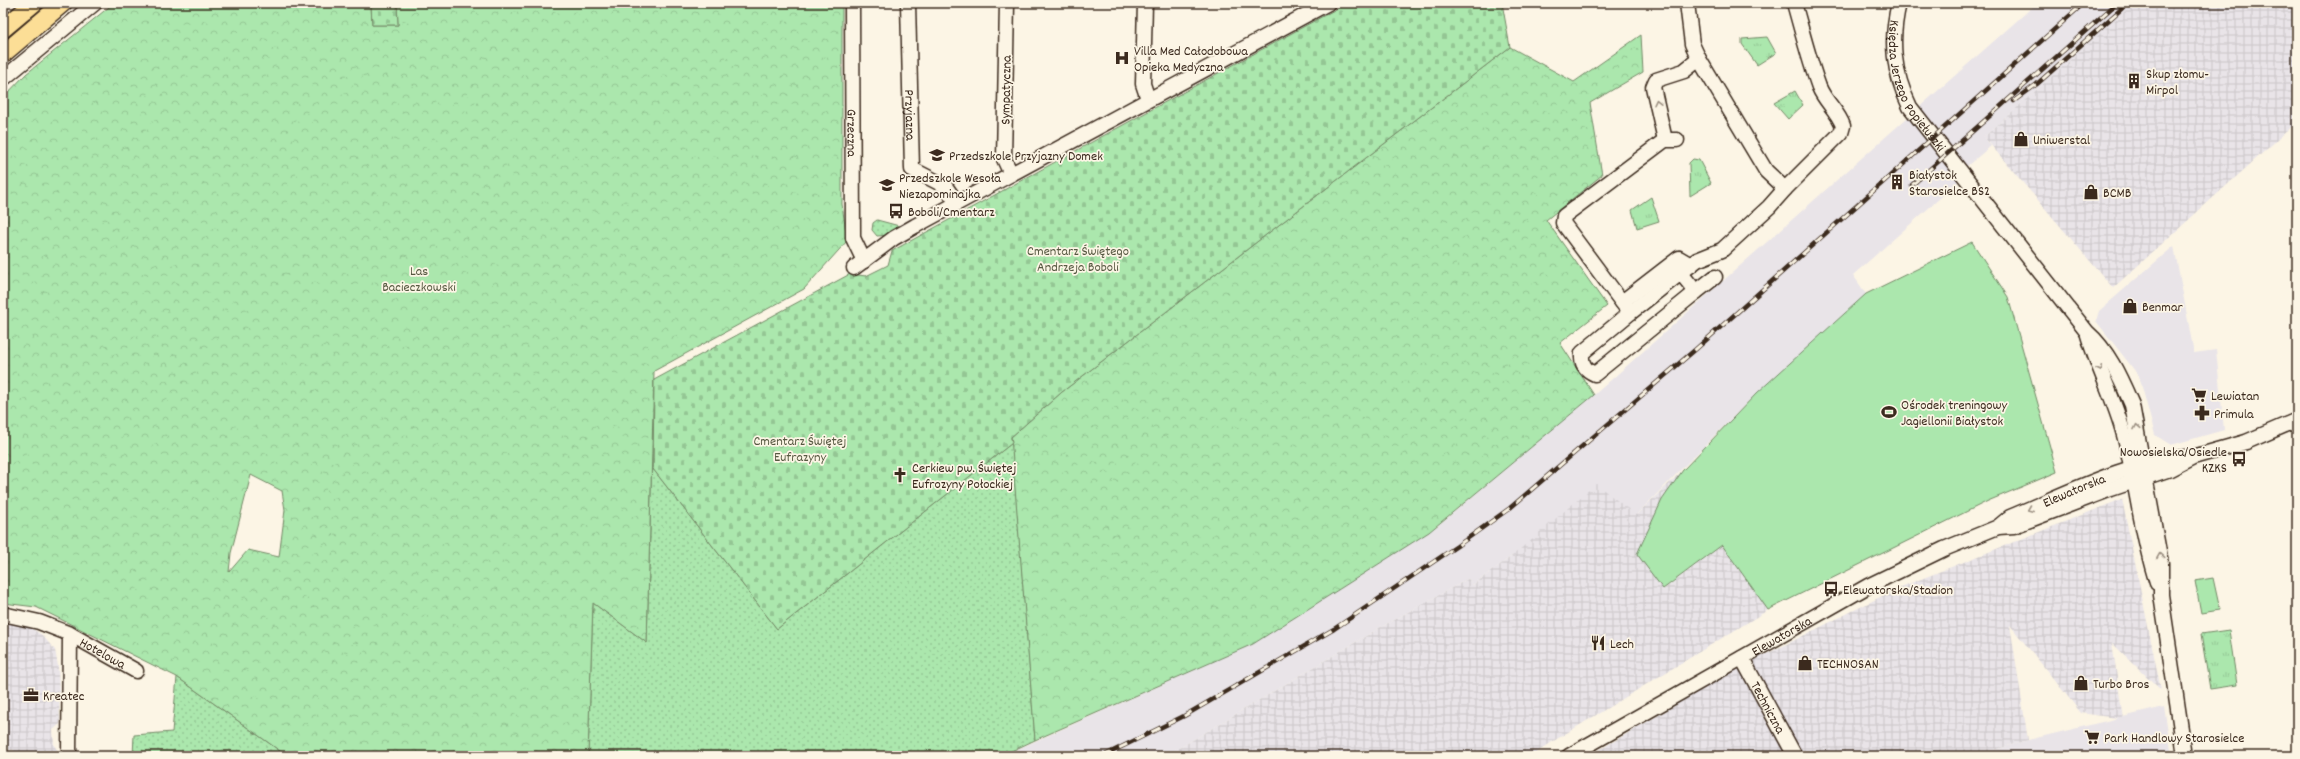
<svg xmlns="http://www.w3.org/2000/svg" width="2300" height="759" font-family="Dekko,sans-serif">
	<defs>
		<pattern id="industrial-grid" width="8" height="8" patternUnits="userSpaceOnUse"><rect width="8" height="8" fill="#e9e4e8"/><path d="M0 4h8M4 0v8" fill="none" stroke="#c9c4c7"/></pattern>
		<pattern id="grass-dots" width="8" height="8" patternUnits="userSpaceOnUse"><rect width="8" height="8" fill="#abe7ad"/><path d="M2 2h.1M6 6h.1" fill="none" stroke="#94c694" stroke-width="1.8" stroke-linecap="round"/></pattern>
		<pattern id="forest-crowns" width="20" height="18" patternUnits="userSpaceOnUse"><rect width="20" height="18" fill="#abe7ad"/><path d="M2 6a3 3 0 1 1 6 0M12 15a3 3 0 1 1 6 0" fill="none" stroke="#94c694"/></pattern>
		<pattern id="cemetery-stones" width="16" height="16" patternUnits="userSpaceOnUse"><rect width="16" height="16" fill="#abe7ad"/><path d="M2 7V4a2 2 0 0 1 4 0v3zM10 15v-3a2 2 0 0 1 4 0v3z" fill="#94c694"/></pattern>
		<pattern id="park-tufts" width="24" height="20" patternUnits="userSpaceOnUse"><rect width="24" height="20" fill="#abe7ad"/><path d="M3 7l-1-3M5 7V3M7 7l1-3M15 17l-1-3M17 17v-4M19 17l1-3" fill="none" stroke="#94c694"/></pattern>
	</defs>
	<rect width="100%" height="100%" fill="#fcf5e5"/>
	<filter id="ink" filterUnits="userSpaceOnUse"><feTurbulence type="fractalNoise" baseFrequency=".025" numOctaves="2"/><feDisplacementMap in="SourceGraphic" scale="8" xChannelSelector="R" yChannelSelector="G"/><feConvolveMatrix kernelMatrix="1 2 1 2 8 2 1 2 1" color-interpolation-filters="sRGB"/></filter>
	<g filter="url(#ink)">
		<g fill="#e9e4e8">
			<path d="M 2037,3 L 2135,3 L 1984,137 L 1991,146 L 1967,166 L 1957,183 L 1853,275 L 1866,294 L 1757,393 L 1636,515 L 1512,556 L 1473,585 L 1468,579 L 1381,627 L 1166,756 L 1002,756 L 1253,644 L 1437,526 L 1594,395 Z"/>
			<path d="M 2174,246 L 2194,353 L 2216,350 L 2224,430 L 2171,445 L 2155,435 L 2139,376 L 2096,321 L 2099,311 Z"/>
			<path d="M 2164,707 L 2172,756 L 1973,756 L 2028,740 Z"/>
		</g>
		<g fill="url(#industrial-grid)">
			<path d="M 2134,3 L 2297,3 L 2297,122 L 2113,288 L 1984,137 Z"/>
			<path d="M 1683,470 L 1662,500 L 1664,589 L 1722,545 L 1768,610 L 1552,742 L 1532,756 L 1166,756 L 1381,627 L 1468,579 L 1473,585 L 1512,556 L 1596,484 L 1636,515 Z"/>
			<path d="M 2122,499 L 2161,690 L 2112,643 L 2123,719 L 2081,713 L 2010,625 L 2028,740 L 1973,756 L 1589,756 L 1737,669 L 1896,589 Z"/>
			<path d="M 3,623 L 28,626 L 42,635 L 55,650 L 58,666 L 60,724 L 53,730 L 54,745 L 61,756 L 15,756 L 14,750 L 3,750 Z"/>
		</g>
		<g fill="url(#grass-dots)" stroke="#738866">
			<path d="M 47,3 L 52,3 L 3,44 L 3,40 Z"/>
			<path d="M 877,220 L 903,227 L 890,235 L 877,236 L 872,230 L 873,223 Z"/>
			<path d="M 654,380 L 653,469 L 777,629 L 1012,443 L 1035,740 L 1001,756 L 588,756 L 593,603 L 647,643 Z"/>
			<path d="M 177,677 L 287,756 L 133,756 L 134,735 L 172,732 Z"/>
		</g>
		<g fill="url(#forest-crowns)" stroke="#738866" fill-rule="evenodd">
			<path d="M 114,3 L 371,3 L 372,25 L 398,25 L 397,3 L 842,3 L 842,204 L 847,241 L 804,289 L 654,371 L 647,643 L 593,603 L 588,756 L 287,756 L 177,677 L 36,607 L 3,603 L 3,98 L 26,74 ZM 251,475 L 282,491 L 285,510 L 279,557 L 248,550 L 229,572 L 231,553 Z"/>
			<path d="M 1641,35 L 1643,72 L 1590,103 L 1602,175 L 1546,220 L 1607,306 L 1560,343 L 1594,395 L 1429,532 L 1253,644 L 1035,740 L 1011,437 L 1062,392 L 1510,47 L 1574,82 Z"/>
		</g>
		<g fill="url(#cemetery-stones)" stroke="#738866">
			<path d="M 371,3 L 397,3 L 398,25 L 372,25 Z"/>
			<path d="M 1347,3 L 1502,3 L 1510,47 L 1062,392 L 1011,437 L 1012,443 L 777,629 L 653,469 L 654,380 L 850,274 L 866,276 L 888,265 L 892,251 Z"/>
		</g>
		<g fill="url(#park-tufts)" stroke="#738866">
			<path d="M 1767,37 L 1776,53 L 1757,65 L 1742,44 L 1742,39 Z"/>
			<path d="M 1795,91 L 1803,105 L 1788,119 L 1774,103 Z"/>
			<path d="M 1693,159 L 1699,160 L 1711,183 L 1690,196 L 1689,163 Z"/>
			<path d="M 1651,197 L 1659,221 L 1637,228 L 1632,210 Z"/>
			<path d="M 2229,630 L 2237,685 L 2210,689 L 2201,634 Z"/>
		</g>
		<g fill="#abe7ad" stroke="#738866">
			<path d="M 1972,242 L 2008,297 L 2057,472 L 1988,501 L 1768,610 L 1722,545 L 1663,589 L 1637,554 L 1662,500 L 1683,470 L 1757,393 L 1866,294 Z"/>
			<path d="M 2213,578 L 2220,610 L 2201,613 L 2195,581 Z"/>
		</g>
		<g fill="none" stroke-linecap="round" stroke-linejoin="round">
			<g stroke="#3b2a1e" stroke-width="17">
				<g id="minor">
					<path id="s1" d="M 852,3 L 853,238 L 864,261"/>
					<path id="s2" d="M 908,3 L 912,169 L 945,186 L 957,203"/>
					<path d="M 1007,3 L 1004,159 L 1011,174"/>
					<path d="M 1145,3 L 1143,84 L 1148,99"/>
					<path d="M 1687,3 L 1692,44 L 1699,59 L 1766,171 L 1785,189 L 1841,133 L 1843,126 C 1838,111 1825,102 1819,87 C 1809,60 1802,31 1794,3"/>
					<path id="s3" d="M 1899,3 C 1890,40 1893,72 1910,107 L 2087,332 C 2109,351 2121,380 2132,405 L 2161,563 L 2161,595 L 2185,756"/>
					<path d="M 3,79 L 95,3"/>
					<path d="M 1665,140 L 1653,87 L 1656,80 L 1684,71 L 1699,59"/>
					<path d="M 1677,140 L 1665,140 L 1564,216 L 1563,223 L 1630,313 L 1697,260 L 1722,250 L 1769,207 L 1785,189"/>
					<path d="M 854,268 L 894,238 L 915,226 L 1328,3"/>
					<path d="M 1696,292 L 1715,277"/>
					<path d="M 1622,302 L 1679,258 L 1691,265"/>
					<path d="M 1630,313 L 1582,353 C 1581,364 1585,370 1595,374 L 1696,292 L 1680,272"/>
					<path d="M 2088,335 C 2098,369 2115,400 2124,435 C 2137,484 2141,535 2157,583"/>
					<path id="s4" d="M 1998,527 L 2010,517 C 2063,495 2135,458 2191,457"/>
					<path id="s5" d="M 3,614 L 39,622 L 70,634 L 136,671"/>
					<path id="s6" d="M 1742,658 L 1795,756"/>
					<path d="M 69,756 L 70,634"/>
					<path id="s7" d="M 1569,756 L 1868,586 L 1944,549 L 1998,527 L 2014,526 L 2111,489 L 2170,469 L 2193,457 L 2246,442 L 2297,420"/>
				</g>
			</g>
			<g stroke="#3b2a1e" stroke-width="20">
				<g id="major">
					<path d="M 3,29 L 34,3"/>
					<path d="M 3,54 L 63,3"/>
				</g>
			</g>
			<use href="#minor" stroke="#fcf5e5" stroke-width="14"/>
			<use href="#major" stroke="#fcde96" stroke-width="17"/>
			<g stroke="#3b2a1e" stroke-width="4.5">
				<g id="rail">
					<path d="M 2014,101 L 2037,84 L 2128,3"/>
					<path d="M 1912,185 L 2117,3"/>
					<path d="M 1103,756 L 1184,716 L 1334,629 L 1457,546 L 1510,508 L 1696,349 L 2084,3"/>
				</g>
			</g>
			<use href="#rail" stroke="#fcf5e5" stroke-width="3" stroke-dasharray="9" stroke-linecap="butt"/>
		</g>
		<defs><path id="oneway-chevron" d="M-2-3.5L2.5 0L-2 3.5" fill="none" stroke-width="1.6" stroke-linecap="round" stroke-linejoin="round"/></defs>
		<g stroke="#9c9082">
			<use href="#oneway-chevron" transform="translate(1657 102) rotate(-103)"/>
			<use href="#oneway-chevron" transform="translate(2100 369) rotate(65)"/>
			<use href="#oneway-chevron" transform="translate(2137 427) rotate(-101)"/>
			<use href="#oneway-chevron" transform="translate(2030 509) rotate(158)"/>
			<use href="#oneway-chevron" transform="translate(2160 556) rotate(-99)"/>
		</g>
	</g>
	<defs>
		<g id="hospital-bare" transform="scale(1.2)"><path d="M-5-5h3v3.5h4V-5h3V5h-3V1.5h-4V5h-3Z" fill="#3b2a1e" stroke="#fcf5e5" stroke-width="2.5" paint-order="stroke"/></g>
		<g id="building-bare" transform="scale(1.2)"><path d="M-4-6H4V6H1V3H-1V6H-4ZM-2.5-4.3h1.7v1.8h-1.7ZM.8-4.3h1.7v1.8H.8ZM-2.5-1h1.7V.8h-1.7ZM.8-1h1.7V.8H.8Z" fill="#3b2a1e" stroke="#fcf5e5" stroke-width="2.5" paint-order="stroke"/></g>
		<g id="shop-bare" transform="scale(1.2)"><path d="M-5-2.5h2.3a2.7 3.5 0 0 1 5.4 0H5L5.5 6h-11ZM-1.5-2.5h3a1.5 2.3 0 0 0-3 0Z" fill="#3b2a1e" stroke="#fcf5e5" stroke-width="2.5" paint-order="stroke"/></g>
		<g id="school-bare" transform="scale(1.2)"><path d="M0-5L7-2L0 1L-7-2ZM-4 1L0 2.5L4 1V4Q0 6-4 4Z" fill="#3b2a1e" stroke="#fcf5e5" stroke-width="2.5" paint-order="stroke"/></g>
		<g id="bus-bare" transform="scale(1.2)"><path d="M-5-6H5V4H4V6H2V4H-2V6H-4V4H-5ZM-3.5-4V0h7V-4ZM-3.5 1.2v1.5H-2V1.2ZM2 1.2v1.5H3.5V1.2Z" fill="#3b2a1e" stroke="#fcf5e5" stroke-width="2.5" paint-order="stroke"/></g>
		<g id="supermarket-bare" transform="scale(1.2)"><path d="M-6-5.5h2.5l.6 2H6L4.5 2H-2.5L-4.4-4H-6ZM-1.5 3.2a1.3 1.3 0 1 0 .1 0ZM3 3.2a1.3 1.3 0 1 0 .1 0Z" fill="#3b2a1e" stroke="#fcf5e5" stroke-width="2.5" paint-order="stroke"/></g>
		<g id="stadium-bare" transform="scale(1.2)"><path d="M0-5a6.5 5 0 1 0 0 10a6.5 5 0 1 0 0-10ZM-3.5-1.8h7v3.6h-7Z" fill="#3b2a1e" stroke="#fcf5e5" stroke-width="2.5" paint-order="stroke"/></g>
		<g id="pharmacy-bare" transform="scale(1.2)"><path d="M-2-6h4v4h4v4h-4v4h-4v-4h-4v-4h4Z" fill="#3b2a1e" stroke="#fcf5e5" stroke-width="2.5" paint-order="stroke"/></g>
		<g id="church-bare" transform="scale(1.2)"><path d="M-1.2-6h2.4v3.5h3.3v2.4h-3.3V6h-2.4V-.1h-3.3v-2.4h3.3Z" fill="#3b2a1e" stroke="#fcf5e5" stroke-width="2.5" paint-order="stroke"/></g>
		<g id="restaurant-bare" transform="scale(1.2)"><path d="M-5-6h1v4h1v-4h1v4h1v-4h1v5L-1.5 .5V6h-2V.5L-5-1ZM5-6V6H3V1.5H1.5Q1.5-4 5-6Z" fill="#3b2a1e" stroke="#fcf5e5" stroke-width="2.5" paint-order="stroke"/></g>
		<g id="office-bare" transform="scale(1.2)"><path d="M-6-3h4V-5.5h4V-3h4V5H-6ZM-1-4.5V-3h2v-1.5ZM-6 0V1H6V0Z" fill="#3b2a1e" stroke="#fcf5e5" stroke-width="2.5" paint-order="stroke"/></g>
	</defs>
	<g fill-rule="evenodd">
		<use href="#hospital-bare" x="1122" y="58"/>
		<use href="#building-bare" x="2134" y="81"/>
		<use href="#shop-bare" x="2021" y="139"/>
		<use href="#school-bare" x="937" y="155"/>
		<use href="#building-bare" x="1897" y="182"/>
		<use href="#school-bare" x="887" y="185"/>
		<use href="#shop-bare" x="2091" y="192"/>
		<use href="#bus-bare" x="896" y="211"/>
		<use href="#shop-bare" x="2130" y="306"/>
		<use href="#supermarket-bare" x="2199" y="395"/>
		<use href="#stadium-bare" x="1889" y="412"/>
		<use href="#pharmacy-bare" x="2202" y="413"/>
		<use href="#bus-bare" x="2239" y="459"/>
		<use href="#church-bare" x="900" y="475"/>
		<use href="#bus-bare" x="1831" y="589"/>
		<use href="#restaurant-bare" x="1598" y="643"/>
		<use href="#shop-bare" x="1805" y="663"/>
		<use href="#shop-bare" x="2081" y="683"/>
		<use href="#office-bare" x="31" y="695"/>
		<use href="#supermarket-bare" x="2092" y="737"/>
	</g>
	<g text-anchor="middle" stroke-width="3.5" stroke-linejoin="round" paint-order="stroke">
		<g font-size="14" fill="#3b2a1e" stroke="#fcf5e5" text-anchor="start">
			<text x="1134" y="55">Villa Med Całodobowa<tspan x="1134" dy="16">Opieka Medyczna</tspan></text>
			<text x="2146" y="78">Skup złomu-<tspan x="2146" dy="16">Mirpol</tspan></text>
			<text x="2033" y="144">Uniwerstal</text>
			<text x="949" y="160">Przedszkole Przyjazny Domek</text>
			<text x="1909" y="179">Białystok<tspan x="1909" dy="16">Starosielce BS2</tspan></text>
			<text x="899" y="182">Przedszkole Wesoła<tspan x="899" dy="16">Niezapominajka</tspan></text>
			<text x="2103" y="197">BCMB</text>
			<text x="908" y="216">Boboli/Cmentarz</text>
			<text x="2142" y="311">Benmar</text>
			<text x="2211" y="400">Lewiatan</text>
			<text x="1901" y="409">Ośrodek treningowy<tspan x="1901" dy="16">Jagiellonii Białystok</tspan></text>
			<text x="2214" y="418">Primula</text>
			<text x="2227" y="456" text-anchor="end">Nowosielska/Osiedle<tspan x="2227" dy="16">KZKS</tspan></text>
			<text x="912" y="472">Cerkiew pw. Świętej<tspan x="912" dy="16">Eufrozyny Połockiej</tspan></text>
			<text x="1843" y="594">Elewatorska/Stadion</text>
			<text x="1610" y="648">Lech</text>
			<text x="1817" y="668">TECHNOSAN</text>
			<text x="2093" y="688">Turbo Bros</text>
			<text x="43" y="700">Kreatec</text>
			<text x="2104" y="742">Park Handlowy Starosielce</text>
		</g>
		<g font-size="14" fill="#3b2a1e" stroke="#fcf5e5">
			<text dy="5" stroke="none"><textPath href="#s3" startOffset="89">Księdza Jerzego Popiełuszki</textPath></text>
			<text transform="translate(1005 90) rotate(-89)" y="5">Sympatyczna</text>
			<text dy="5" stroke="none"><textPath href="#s2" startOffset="112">Przyjazna</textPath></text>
			<text dy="5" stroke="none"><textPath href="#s1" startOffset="130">Grzeczna</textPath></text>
			<text dy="5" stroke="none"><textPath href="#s4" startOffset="85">Elewatorska</textPath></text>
			<text dy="5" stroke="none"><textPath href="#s7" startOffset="244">Elewatorska</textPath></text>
			<text dy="5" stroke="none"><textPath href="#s5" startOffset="108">Hotelowa</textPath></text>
			<text dy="5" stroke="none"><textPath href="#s6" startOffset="56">Techniczna</textPath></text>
		</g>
		<g font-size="14" fill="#575942" stroke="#fcf5e5">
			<text x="1078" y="255">Cmentarz Świętego<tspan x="1078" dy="16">Andrzeja Boboli</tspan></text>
			<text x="419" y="275">Las<tspan x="419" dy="16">Bacieczkowski</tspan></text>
			<text x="800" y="445">Cmentarz Świętej<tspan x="800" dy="16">Eufrazyny</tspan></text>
		</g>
	</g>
	<rect width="2300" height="759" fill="none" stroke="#fcf5e5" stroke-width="16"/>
	<rect x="8" y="8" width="2284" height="743" fill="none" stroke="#3b2a1e" stroke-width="1.5" filter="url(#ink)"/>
</svg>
